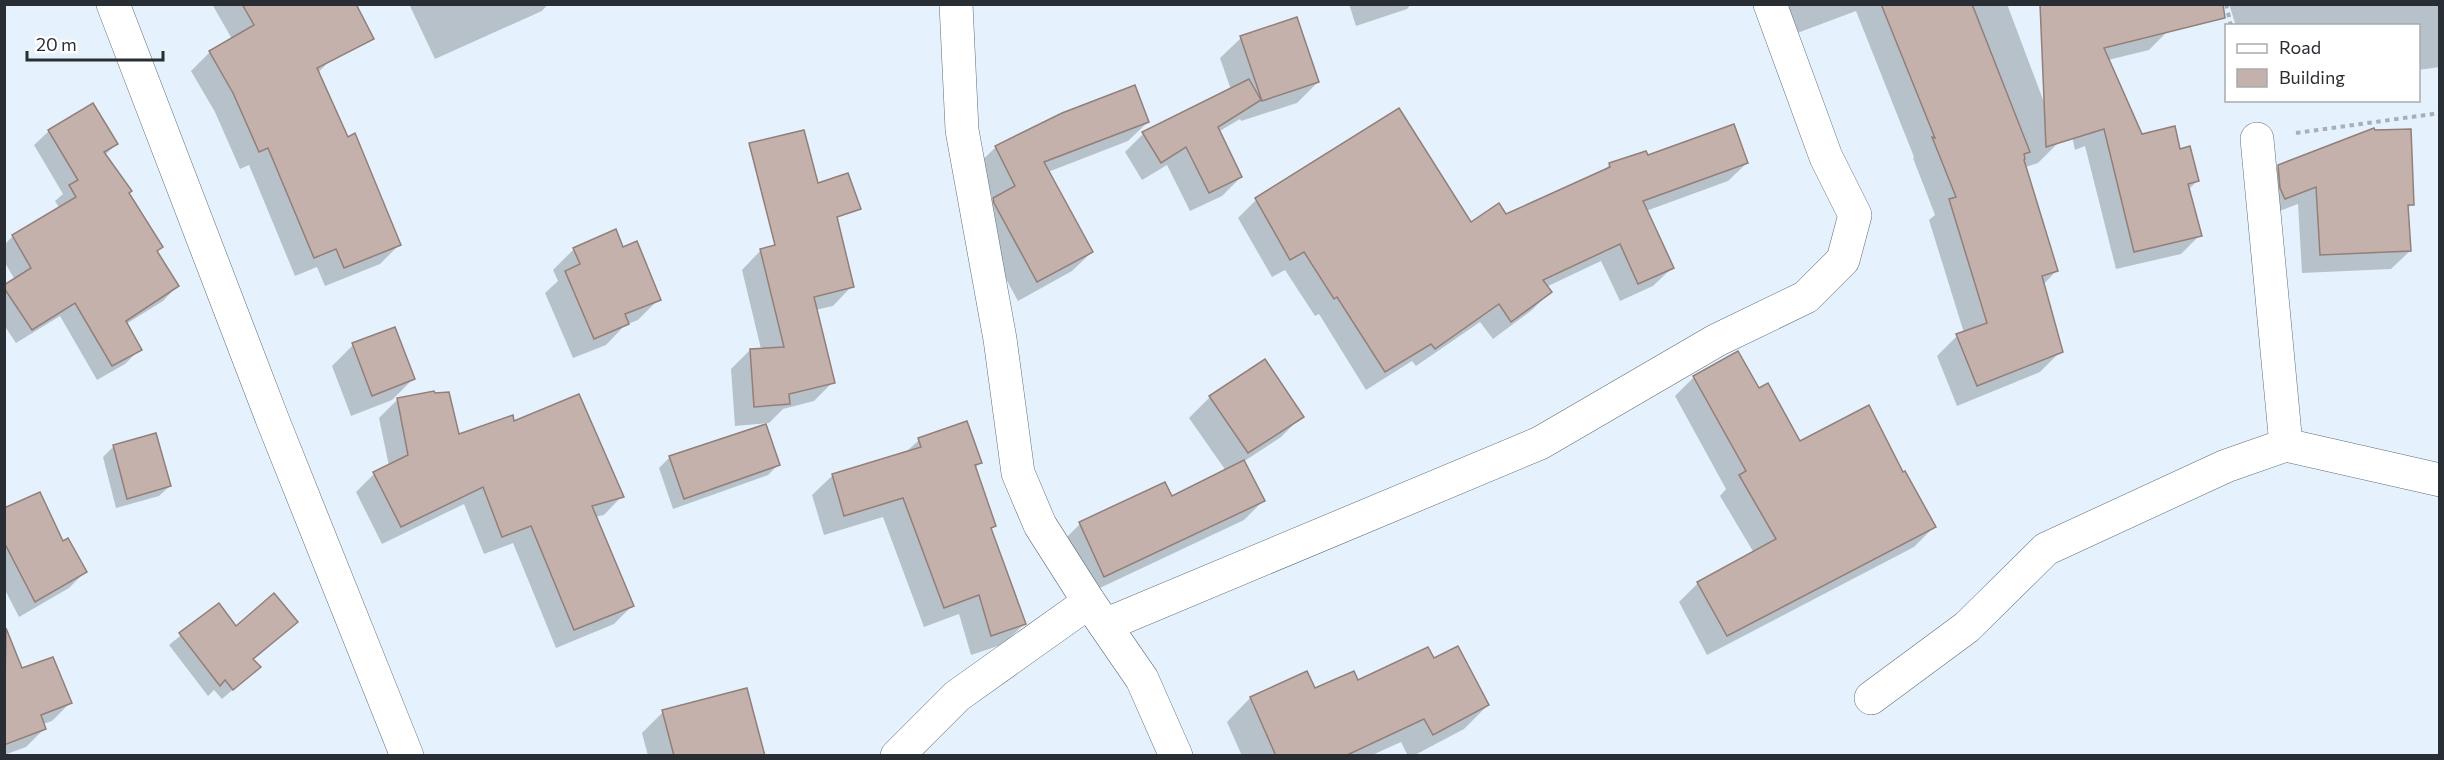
<svg xmlns="http://www.w3.org/2000/svg" width="2444" height="760" font-family="Commissioner,sans-serif">
	<rect width="100%" height="100%" fill="#e5f2fd"/>
	<g fill="#0003">
		<path d="M 212,4 L 298,4 L 331,59 L 318,73 L 399,245 L 380,264 L 325,286 L 317,267 L 295,276 L 249,165 L 240,169 L 215,112 L 191,71 L 210,52 L 232,39 Z"/>
		<path d="M 409,4 L 548,4 L 542,11 L 435,59 Z"/>
		<path d="M 1349,4 L 1411,4 L 1407,9 L 1356,26 Z"/>
		<path d="M 1758,4 L 2007,4 L 2059,142 L 2038,163 L 2026,167 L 2056,271 L 2043,285 L 2061,351 L 2040,372 L 1957,406 L 1937,356 L 1957,336 L 1964,333 L 1929,220 L 1935,215 L 1913,158 L 1914,157 L 1856,11 L 1776,41 Z"/>
		<path d="M 2043,4 L 2168,31 L 2149,50 L 2108,60 L 2141,136 L 2179,151 L 2197,181 L 2188,190 L 2200,235 L 2181,254 L 2116,269 L 2085,146 L 2075,150 Z"/>
		<path d="M 2229,4 L 2440,4 L 2440,67 L 2418,70 L 2418,26 L 2236,26 Z"/>
		<path d="M 1241,38 L 1318,82 L 1297,103 L 1241,121 L 1240,119 L 1218,132 L 1241,177 L 1222,196 L 1190,211 L 1167,165 L 1142,180 L 1125,152 L 1143,134 L 1231,90 L 1220,58 Z"/>
		<path d="M 1398,110 L 1470,224 L 1506,216 L 1602,173 L 1610,164 L 1647,157 L 1747,163 L 1728,181 L 1646,211 L 1672,268 L 1653,286 L 1620,301 L 1601,261 L 1546,287 L 1550,292 L 1532,310 L 1493,339 L 1480,322 L 1416,366 L 1412,361 L 1366,390 L 1319,314 L 1315,316 L 1285,270 L 1272,277 L 1238,218 L 1256,200 Z"/>
		<path d="M 1148,122 L 1128,141 L 1048,172 L 1092,252 L 1072,271 L 1018,301 L 976,223 L 975,218 L 993,199 L 976,166 L 996,147 Z"/>
		<path d="M 49,131 L 116,144 L 104,156 L 128,193 L 156,252 L 177,286 L 163,301 L 126,324 L 140,349 L 125,364 L 97,380 L 60,316 L 16,343 L 4,325 L 4,286 L 15,280 L 4,261 L 4,245 L 13,236 L 60,209 L 55,201 L 63,194 L 34,145 Z"/>
		<path d="M 2279,166 L 2412,204 L 2407,209 L 2410,251 L 2391,269 L 2302,273 L 2298,204 L 2266,216 L 2261,184 Z"/>
		<path d="M 776,244 L 852,286 L 833,306 L 815,310 L 833,382 L 814,401 L 783,409 L 769,423 L 735,426 L 731,369 L 750,350 L 761,349 L 742,270 L 761,250 L 771,248 Z"/>
		<path d="M 574,249 L 623,249 L 659,299 L 638,320 L 625,325 L 606,345 L 573,358 L 545,293 L 558,281 L 553,270 Z"/>
		<path d="M 394,329 L 413,379 L 392,400 L 351,416 L 332,366 L 353,345 Z"/>
		<path d="M 1694,377 L 1758,390 L 1799,443 L 1902,475 L 1934,527 L 1914,547 L 1707,655 L 1679,602 L 1698,583 L 1754,553 L 1720,496 L 1726,489 L 1675,396 Z"/>
		<path d="M 433,392 L 457,436 L 514,423 L 622,496 L 604,515 L 595,517 L 632,606 L 614,624 L 556,648 L 513,543 L 484,554 L 464,504 L 382,544 L 356,492 L 374,474 L 389,466 L 379,418 L 397,400 Z"/>
		<path d="M 1210,397 L 1302,416 L 1281,437 L 1243,462 L 1263,501 L 1244,520 L 1085,595 L 1061,543 L 1080,524 L 1172,498 L 1226,471 L 1189,418 Z"/>
		<path d="M 919,440 L 980,463 L 974,469 L 994,526 L 990,530 L 1024,624 L 1004,644 L 971,655 L 959,614 L 924,627 L 883,517 L 824,535 L 812,495 L 832,476 L 905,453 Z"/>
		<path d="M 114,446 L 170,486 L 159,496 L 116,508 L 103,457 Z"/>
		<path d="M 670,457 L 779,464 L 768,475 L 673,509 L 659,468 Z"/>
		<path d="M 4,510 L 63,543 L 85,572 L 69,588 L 19,617 L 4,588 Z"/>
		<path d="M 218,605 L 235,628 L 296,622 L 252,660 L 259,667 L 222,699 L 214,690 L 208,696 L 169,645 Z"/>
		<path d="M 52,659 L 70,703 L 52,721 L 43,724 L 45,728 L 26,747 L 4,755 L 4,677 Z"/>
		<path d="M 1434,660 L 1488,705 L 1464,729 L 1413,756 L 1408,756 L 1401,742 L 1370,756 L 1242,756 L 1227,722 L 1250,698 L 1306,673 L 1314,690 L 1357,682 Z"/>
		<path d="M 663,712 L 764,756 L 648,756 L 642,733 Z"/>
	</g>
	<g fill="#c5b1ab" stroke="#927f79" stroke-width="1.5">
		<path d="M 242,4 L 356,4 L 374,39 L 317,68 L 348,137 L 355,133 L 401,245 L 344,268 L 336,249 L 314,258 L 268,148 L 259,152 L 233,93 L 209,51 L 254,25 Z"/>
		<path d="M 1881,4 L 1972,4 L 2030,152 L 2024,154 L 2025,159 L 2024,160 L 2058,271 L 2042,276 L 2063,352 L 1977,386 L 1956,334 L 1987,323 L 1949,199 L 1956,197 L 1932,137 L 1935,138 Z"/>
		<path d="M 2040,4 L 2223,4 L 2225,18 L 2104,48 L 2142,134 L 2175,126 L 2180,149 L 2190,146 L 2199,181 L 2188,184 L 2202,236 L 2134,252 L 2104,129 L 2046,147 Z"/>
		<path d="M 1297,17 L 1319,82 L 1262,101 L 1240,36 Z"/>
		<path d="M 1249,79 L 1261,100 L 1218,127 L 1242,177 L 1209,193 L 1186,147 L 1161,163 L 1142,132 Z"/>
		<path d="M 1135,85 L 1149,122 L 1044,162 L 1093,252 L 1037,282 L 994,203 L 993,198 L 1015,186 L 995,146 L 1062,113 Z"/>
		<path d="M 93,103 L 118,144 L 104,152 L 132,191 L 129,193 L 163,247 L 157,251 L 179,286 L 126,321 L 142,350 L 112,366 L 75,303 L 32,330 L 4,288 L 4,285 L 31,268 L 12,235 L 76,197 L 69,185 L 78,180 L 48,130 Z"/>
		<path d="M 1399,108 L 1471,222 L 1499,203 L 1506,214 L 1610,167 L 1609,163 L 1646,151 L 1648,155 L 1734,124 L 1748,163 L 1643,201 L 1674,268 L 1638,284 L 1620,244 L 1543,280 L 1552,292 L 1511,322 L 1499,304 L 1435,349 L 1431,344 L 1385,372 L 1337,297 L 1334,299 L 1304,252 L 1290,260 L 1255,198 Z"/>
		<path d="M 2374,128 L 2375,130 L 2411,129 L 2414,205 L 2408,205 L 2411,251 L 2320,255 L 2316,187 L 2285,199 L 2280,188 L 2278,165 Z"/>
		<path d="M 804,130 L 818,183 L 848,173 L 861,209 L 837,217 L 854,287 L 814,297 L 835,383 L 789,394 L 790,404 L 754,407 L 750,349 L 784,347 L 760,249 L 775,245 L 749,143 Z"/>
		<path d="M 616,229 L 623,247 L 637,241 L 661,300 L 625,314 L 629,324 L 594,339 L 565,271 L 580,264 L 573,248 Z"/>
		<path d="M 395,327 L 415,379 L 372,396 L 352,343 Z"/>
		<path d="M 1738,351 L 1759,388 L 1768,383 L 1800,441 L 1869,405 L 1903,472 L 1905,471 L 1936,527 L 1727,636 L 1697,582 L 1776,539 L 1739,475 L 1746,471 L 1693,376 Z"/>
		<path d="M 1265,359 L 1304,417 L 1248,453 L 1209,396 Z"/>
		<path d="M 434,391 L 435,393 L 449,392 L 459,434 L 513,415 L 514,421 L 579,394 L 624,497 L 592,506 L 634,606 L 574,630 L 531,526 L 502,537 L 483,487 L 401,527 L 373,472 L 408,455 L 397,398 Z"/>
		<path d="M 967,421 L 982,463 L 975,465 L 996,526 L 991,528 L 1026,624 L 991,636 L 979,595 L 944,608 L 903,498 L 844,516 L 832,474 L 921,447 L 918,438 Z"/>
		<path d="M 766,424 L 780,465 L 684,499 L 669,456 Z"/>
		<path d="M 156,433 L 171,486 L 127,499 L 113,445 Z"/>
		<path d="M 1244,460 L 1265,501 L 1104,577 L 1079,522 L 1165,482 L 1172,496 Z"/>
		<path d="M 40,492 L 63,541 L 68,538 L 87,572 L 35,602 L 4,542 L 4,508 Z"/>
		<path d="M 274,593 L 298,622 L 253,659 L 261,667 L 233,690 L 225,680 L 220,686 L 179,633 L 219,603 L 236,626 Z"/>
		<path d="M 6,628 L 22,668 L 53,657 L 72,703 L 41,715 L 46,729 L 4,745 Z"/>
		<path d="M 1458,646 L 1489,705 L 1433,735 L 1424,719 L 1345,756 L 1276,756 L 1250,697 L 1307,671 L 1315,688 L 1354,671 L 1358,680 L 1428,647 L 1434,658 Z"/>
		<path d="M 747,688 L 765,756 L 674,756 L 662,710 Z"/>
	</g>
	<g fill="none" stroke-linecap="round" stroke-linejoin="round">
		<g stroke="#5f6d79" stroke-width="34">
			<g id="street">
				<path d="M 113,4 L 273,421 L 407,756"/>
				<path d="M 956,4 L 962,130 L 1000,339 L 1018,473 L 1040,525 L 1089,602 L 1142,679 L 1176,756"/>
				<path d="M 2257,139 L 2286,445 L 2440,480"/>
				<path d="M 1105,625 L 1540,443 L 1717,340 L 1806,297 L 1843,260 L 1855,215 L 1826,157 L 1770,4"/>
				<path d="M 1871,698 L 1967,627 L 2046,549 L 2226,466 L 2286,445"/>
				<path d="M 897,756 L 957,696 L 1089,602"/>
			</g>
		</g>
		<g stroke="#a6b0b9" stroke-width="4" stroke-dasharray="4.5 4.5" stroke-linecap="butt">
			<path d="M 2226,4 L 2231,26"/>
			<path d="M 2296,133 L 2440,113"/>
		</g>
		<use href="#street" stroke="#fff" stroke-width="33"/>
	</g>
	<rect width="2444" height="760" fill="none" stroke="#282e33" stroke-width="12"/>
	<rect x="2225" y="24" width="195" height="78" fill="#ffffff" stroke="#a9abad" stroke-width="1.5"/>
	<rect x="2237" y="44" width="30" height="9" fill="#ffffff" stroke="#a9abad" stroke-width="1.5"/>
	<text x="2279" y="54" font-size="18" fill="#282e33">Road</text>
	<rect x="2237" y="69" width="30" height="18" fill="#c5b1ab" stroke="#a9abad" stroke-width="1.5"/>
	<text x="2279" y="84" font-size="18" fill="#282e33">Building</text>
	<path d="M27 51v9h136v-9" fill="none" stroke="#282e33" stroke-width="3"/>
	<text x="36" y="51" font-size="18" fill="#282e33" stroke="#ffffff" stroke-width="4.5" paint-order="stroke">20 m</text>
</svg>
